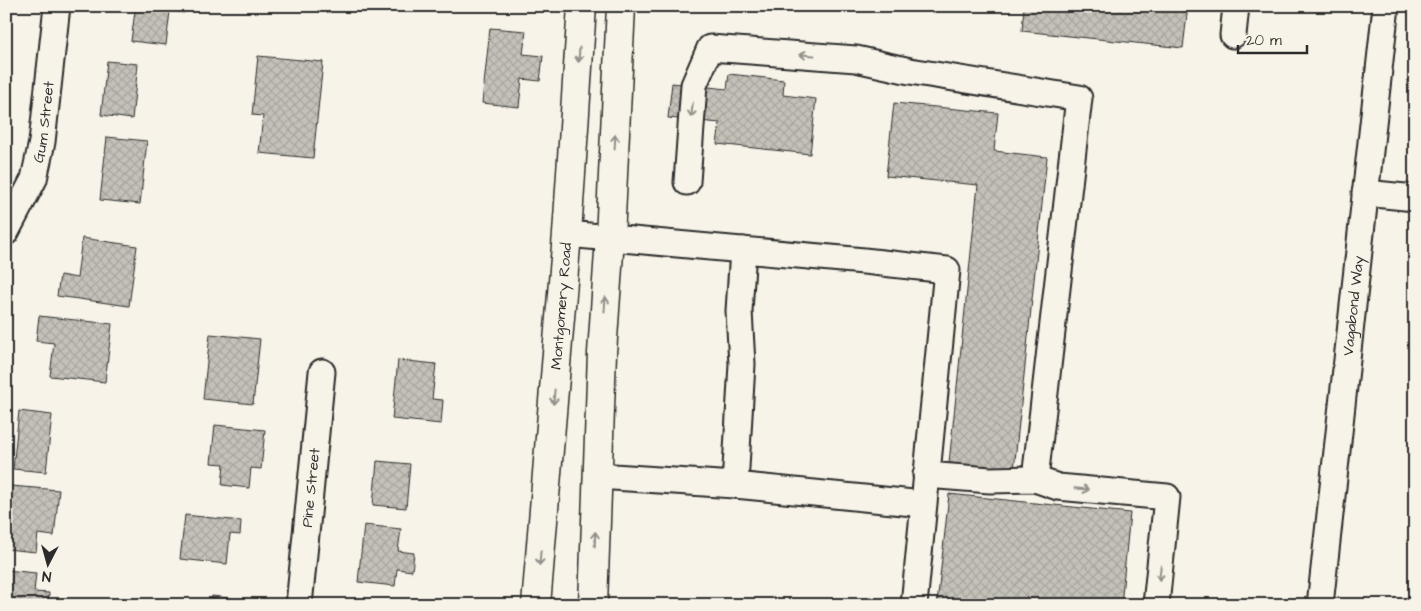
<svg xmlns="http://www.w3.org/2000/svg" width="1421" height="611" font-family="'Architects Daughter',sans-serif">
	<defs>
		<pattern id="building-cross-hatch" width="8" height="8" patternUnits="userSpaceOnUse" patternTransform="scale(1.25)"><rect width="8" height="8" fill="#c4c1b9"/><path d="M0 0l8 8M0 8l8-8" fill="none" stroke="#a9a69f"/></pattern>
	</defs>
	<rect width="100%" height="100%" fill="#f7f3e8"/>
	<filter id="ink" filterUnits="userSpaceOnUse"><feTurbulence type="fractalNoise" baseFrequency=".02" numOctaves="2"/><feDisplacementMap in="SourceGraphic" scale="10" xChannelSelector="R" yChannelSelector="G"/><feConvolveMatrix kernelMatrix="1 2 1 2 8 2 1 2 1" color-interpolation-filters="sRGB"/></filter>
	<g filter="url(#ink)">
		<g fill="url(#building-cross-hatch)" stroke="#2b2b2b">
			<path d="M 115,6 L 185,6 L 184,13 L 170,11 L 166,45 L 131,41 L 135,11 L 115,8 Z"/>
			<path d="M 1024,6 L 1188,6 L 1183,48 L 1022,31 Z"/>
			<path d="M 490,28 L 526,31 L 523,54 L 543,56 L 540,81 L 522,79 L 519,107 L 482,103 Z"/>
			<path d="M 258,56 L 323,62 L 313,158 L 259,153 L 263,116 L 252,115 Z"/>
			<path d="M 107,61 L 138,64 L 132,119 L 101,115 Z"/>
			<path d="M 729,74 L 784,80 L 783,95 L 816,99 L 810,154 L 717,144 L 720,123 L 668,118 L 672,83 L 727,89 Z"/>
			<path d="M 894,103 L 998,113 L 994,151 L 1047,157 L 1014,470 L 949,463 L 978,185 L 886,176 Z"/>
			<path d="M 107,137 L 147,141 L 140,204 L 100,200 Z"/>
			<path d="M 82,238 L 137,246 L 129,306 L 57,296 L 60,275 L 77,278 Z"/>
			<path d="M 39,316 L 112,324 L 105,382 L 50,376 L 54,343 L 36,341 Z"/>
			<path d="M 210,334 L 260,339 L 253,404 L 203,399 Z"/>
			<path d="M 398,360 L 436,364 L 432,399 L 443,400 L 441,424 L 392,419 Z"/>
			<path d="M 19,411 L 52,415 L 46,472 L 13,469 Z"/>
			<path d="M 215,425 L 265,430 L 261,469 L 251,468 L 249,488 L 222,485 L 224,464 L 211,463 Z"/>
			<path d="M 377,461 L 410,464 L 406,508 L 373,505 Z"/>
			<path d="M 11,486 L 59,490 L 54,536 L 38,534 L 36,552 L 6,549 L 6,531 Z"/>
			<path d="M 949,494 L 1130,513 L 1121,605 L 937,605 Z"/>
			<path d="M 185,515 L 241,521 L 240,535 L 230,534 L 227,564 L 180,559 Z"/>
			<path d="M 364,525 L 401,529 L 398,551 L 414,553 L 412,571 L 397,569 L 395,586 L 358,582 Z"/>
			<path d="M 6,570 L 36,573 L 34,592 L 49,593 L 48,605 L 6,605 Z"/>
			<path d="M 212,596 L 246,600 L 245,605 L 211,605 Z"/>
		</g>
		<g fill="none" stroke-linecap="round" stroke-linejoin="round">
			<g stroke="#2b2b2b" stroke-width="29">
				<g id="minor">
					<path d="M 1233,35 L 1236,6"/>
					<path d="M 687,182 L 694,85 L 710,48 L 856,59 L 910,71 L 1079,98 L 1035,479"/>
					<path d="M 1365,193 L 1415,198"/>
					<path id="s1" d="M 6,232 L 34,179 L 42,142 L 57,6"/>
					<path d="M 567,234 L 864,261 L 947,270 L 914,605"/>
					<path d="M 926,475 L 990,480 L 1035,479 L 1058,487 L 1167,497 L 1156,605"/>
					<path d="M 598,476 L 735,485 L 923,504"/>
					<path d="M 735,485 L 742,364 L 739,311 L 743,250"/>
					<path id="s2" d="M 299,605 L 322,372"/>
					<path id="s3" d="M 1320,605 L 1386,6"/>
				</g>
			</g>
			<g stroke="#2b2b2b" stroke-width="31">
				<g id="major">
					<path id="s4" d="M 536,605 L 567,234 L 582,6"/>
					<path d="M 593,605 L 602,353 L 610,238 L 621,6"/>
				</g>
			</g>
			<use href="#minor" stroke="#f7f3e8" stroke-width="25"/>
			<use href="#major" stroke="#f7f3e8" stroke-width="28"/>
		</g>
		<defs><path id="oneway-shaft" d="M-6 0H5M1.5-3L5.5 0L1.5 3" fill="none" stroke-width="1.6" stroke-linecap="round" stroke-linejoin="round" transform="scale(1.25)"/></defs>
		<g stroke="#918f8a">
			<use href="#oneway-shaft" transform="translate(579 55) rotate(94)"/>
			<use href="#oneway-shaft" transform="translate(807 55) rotate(-176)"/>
			<use href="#oneway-shaft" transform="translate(692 110) rotate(96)"/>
			<use href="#oneway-shaft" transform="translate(615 142) rotate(-87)"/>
			<use href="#oneway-shaft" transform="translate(605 304) rotate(-86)"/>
			<use href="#oneway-shaft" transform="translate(554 397) rotate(95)"/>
			<use href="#oneway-shaft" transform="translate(1082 489) rotate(5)"/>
			<use href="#oneway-shaft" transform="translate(595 539) rotate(-88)"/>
			<use href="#oneway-shaft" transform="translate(540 558) rotate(95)"/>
			<use href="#oneway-shaft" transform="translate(1160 573) rotate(96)"/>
		</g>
	</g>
	<g text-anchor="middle" stroke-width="4.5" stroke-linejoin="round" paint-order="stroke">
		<g font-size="15" fill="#2b2b2b" stroke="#f7f3e8">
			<text dy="5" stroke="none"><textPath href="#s1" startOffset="118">Gum Street</textPath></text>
			<text dy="5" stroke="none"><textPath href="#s4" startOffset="300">Montgomery Road</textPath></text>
			<text dy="5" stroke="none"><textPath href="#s3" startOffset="301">Vagabond Way</textPath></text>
			<text dy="5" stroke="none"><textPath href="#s2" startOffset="118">Pine Street</textPath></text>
		</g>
	</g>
	<rect width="1421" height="611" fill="none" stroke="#f7f3e8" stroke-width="25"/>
	<rect x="12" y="12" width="1396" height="586" fill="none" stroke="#2b2b2b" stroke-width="2" filter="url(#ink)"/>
	<g transform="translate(48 564) rotate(186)" stroke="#f7f3e8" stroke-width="4" paint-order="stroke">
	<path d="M0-4L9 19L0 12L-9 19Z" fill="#2b2b2b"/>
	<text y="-8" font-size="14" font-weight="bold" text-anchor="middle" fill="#2b2b2b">N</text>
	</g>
	<path d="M1238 45v8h69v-8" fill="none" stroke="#2b2b2b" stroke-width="2.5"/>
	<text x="1246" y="45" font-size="15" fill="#2b2b2b" stroke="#f7f3e8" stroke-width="4" paint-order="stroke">20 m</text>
</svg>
